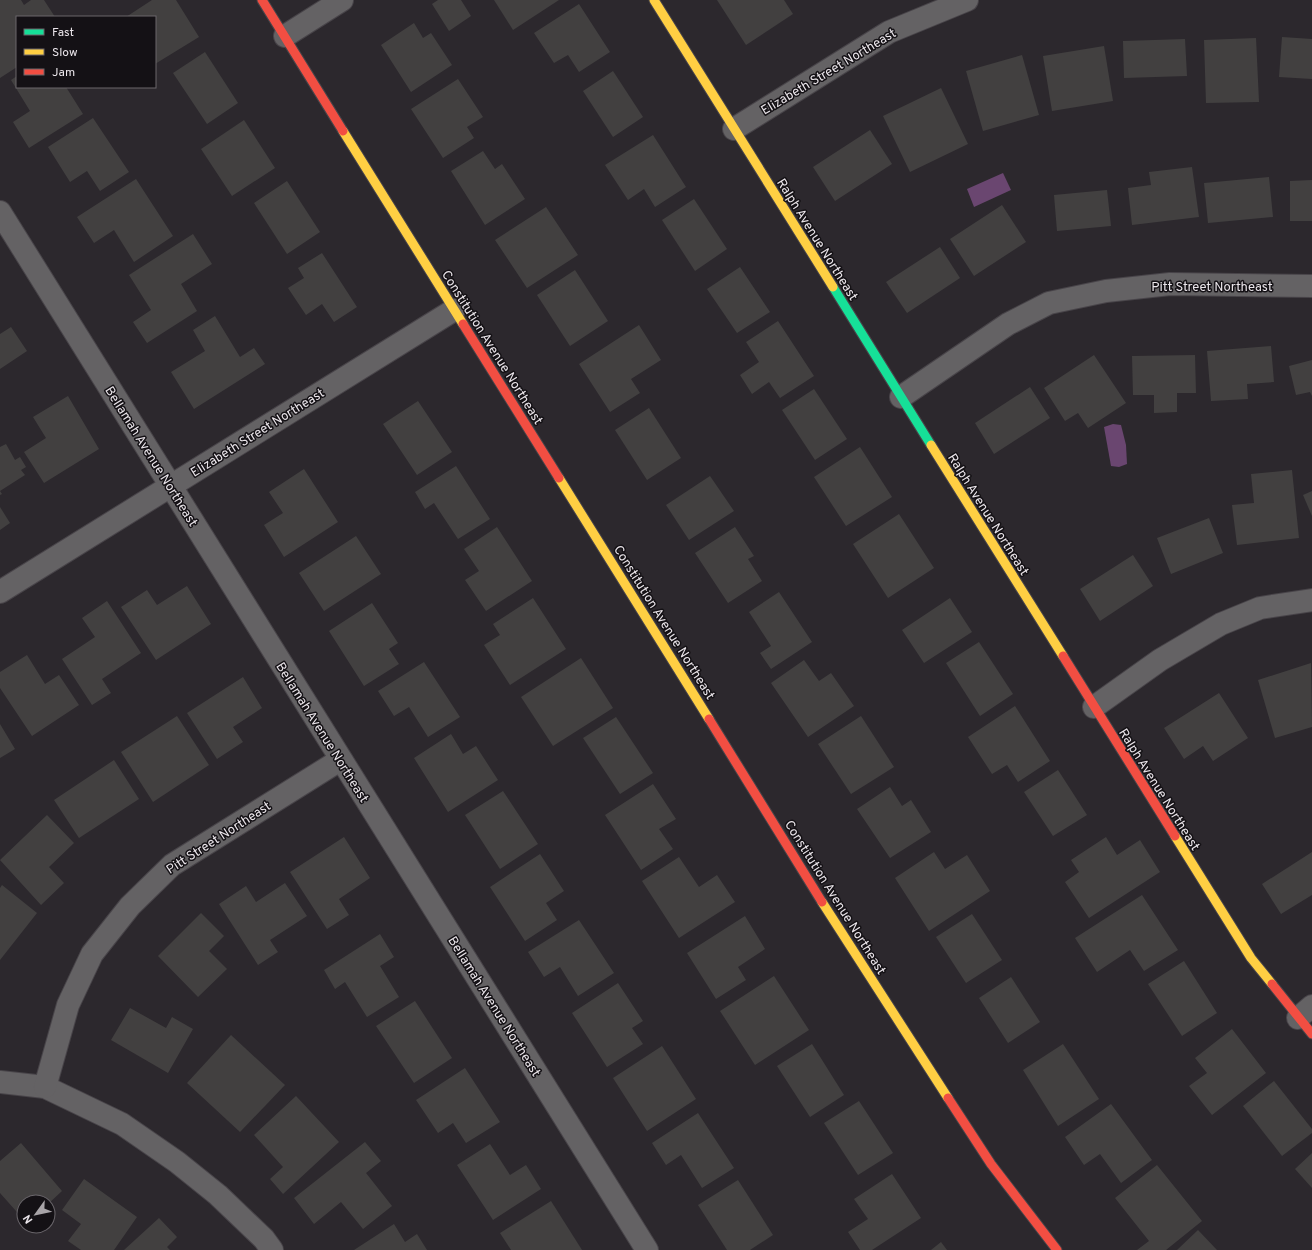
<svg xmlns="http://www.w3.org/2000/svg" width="1312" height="1250" font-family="Overpass,sans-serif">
	<rect width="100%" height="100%" fill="#2c282d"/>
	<g fill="#6a4670">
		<path d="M 1003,173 L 1011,190 L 974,207 L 967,189 Z"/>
		<path d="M 1113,424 L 1121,425 L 1126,445 L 1127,464 L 1119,467 L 1111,466 L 1104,427 Z"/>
	</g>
	<g fill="#424040">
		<path d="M 0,0 L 21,0 L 24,5 L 31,0 L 44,0 L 55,17 L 17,17 L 17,67 L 0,78 Z"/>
		<path d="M 152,0 L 176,0 L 199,37 L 155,64 L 155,17 L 126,17 Z"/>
		<path d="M 438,0 L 461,0 L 471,16 L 449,31 L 432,4 Z"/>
		<path d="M 494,0 L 559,0 L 513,30 Z"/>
		<path d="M 717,0 L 784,0 L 793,14 L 746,45 Z"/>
		<path d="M 579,4 L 610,52 L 579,72 L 568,55 L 554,63 L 534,33 Z"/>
		<path d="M 414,23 L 423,38 L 431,33 L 452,65 L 411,92 L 381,45 Z"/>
		<path d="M 1282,37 L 1312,39 L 1312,79 L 1279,77 Z"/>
		<path d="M 1256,38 L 1259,102 L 1206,103 L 1204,40 Z"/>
		<path d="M 1185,39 L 1187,76 L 1124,78 L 1123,41 Z"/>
		<path d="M 1104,46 L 1113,101 L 1052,111 L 1043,56 Z"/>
		<path d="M 205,52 L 238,103 L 207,124 L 173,73 Z"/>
		<path d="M 1022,55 L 1039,115 L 983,131 L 966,71 Z"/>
		<path d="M 613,71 L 643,117 L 613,137 L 583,91 Z"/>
		<path d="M 17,76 L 17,87 L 66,87 L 83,114 L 29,148 L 13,122 L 30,111 L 11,80 Z"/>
		<path d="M 458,79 L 483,117 L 467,127 L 474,138 L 443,158 L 411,109 Z"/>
		<path d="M 941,88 L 968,144 L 910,172 L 883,116 Z"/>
		<path d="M 93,118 L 129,172 L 100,191 L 87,171 L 70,182 L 48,147 Z"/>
		<path d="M 244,120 L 275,168 L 232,196 L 201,149 Z"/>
		<path d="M 870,130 L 892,164 L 835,201 L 813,167 Z"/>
		<path d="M 653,135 L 686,187 L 655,207 L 644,189 L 628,200 L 605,165 Z"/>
		<path d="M 483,151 L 495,169 L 502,164 L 525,199 L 485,225 L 451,171 Z"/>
		<path d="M 1192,167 L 1199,217 L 1132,225 L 1128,188 L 1151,185 L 1149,172 Z"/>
		<path d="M 1269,177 L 1273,217 L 1208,223 L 1204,183 Z"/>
		<path d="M 136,179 L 173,236 L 134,262 L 114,230 L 94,243 L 77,217 Z"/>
		<path d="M 1312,180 L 1312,221 L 1290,221 L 1290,181 Z"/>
		<path d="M 287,181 L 320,232 L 287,254 L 254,203 Z"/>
		<path d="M 1107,190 L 1111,226 L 1057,231 L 1054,195 Z"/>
		<path d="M 694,199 L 727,249 L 695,271 L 662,220 Z"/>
		<path d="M 1002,205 L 1026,242 L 974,276 L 950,239 Z"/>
		<path d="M 546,207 L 578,255 L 527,288 L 495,240 Z"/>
		<path d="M 193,234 L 212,264 L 181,284 L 197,311 L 147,343 L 133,322 L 151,310 L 129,275 Z"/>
		<path d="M 940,247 L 960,278 L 907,313 L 886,282 Z"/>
		<path d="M 322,253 L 357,307 L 334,322 L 322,304 L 306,315 L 288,288 L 304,278 L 298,268 Z"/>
		<path d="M 740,267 L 770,312 L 737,333 L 707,289 Z"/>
		<path d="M 575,270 L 608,321 L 570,346 L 537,295 Z"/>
		<path d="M 215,316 L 240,357 L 254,348 L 265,364 L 194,409 L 171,372 L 205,351 L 193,330 Z"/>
		<path d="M 778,321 L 814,376 L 780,398 L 769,382 L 752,394 L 740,375 L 759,362 L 746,342 Z"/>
		<path d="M 639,325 L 661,360 L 631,379 L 640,393 L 610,412 L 579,364 Z"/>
		<path d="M 11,327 L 27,351 L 0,369 L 0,334 Z"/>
		<path d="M 1271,346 L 1274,382 L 1247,384 L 1248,399 L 1211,401 L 1207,351 Z"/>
		<path d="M 1094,355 L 1126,403 L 1088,428 L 1078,413 L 1065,421 L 1044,388 Z"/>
		<path d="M 1195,355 L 1196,393 L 1177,393 L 1177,412 L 1154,413 L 1154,395 L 1133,395 L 1132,356 Z"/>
		<path d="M 1312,360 L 1312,396 L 1310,392 L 1296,395 L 1289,366 Z"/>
		<path d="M 1030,387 L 1050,418 L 994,454 L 975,423 Z"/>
		<path d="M 814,389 L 847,439 L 815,460 L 782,410 Z"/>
		<path d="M 68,396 L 99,449 L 44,483 L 24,452 L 46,438 L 33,417 Z"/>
		<path d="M 418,401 L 452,452 L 417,475 L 383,424 Z"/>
		<path d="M 649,408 L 681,458 L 647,480 L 615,430 Z"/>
		<path d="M 6,444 L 15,460 L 20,457 L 26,467 L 21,470 L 25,475 L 0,491 L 2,494 L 0,495 L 0,447 Z"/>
		<path d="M 860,447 L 892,497 L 846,526 L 814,477 Z"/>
		<path d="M 456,466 L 490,519 L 458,539 L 434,503 L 425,509 L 415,492 Z"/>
		<path d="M 304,469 L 338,522 L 284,557 L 264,525 L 283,513 L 269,492 Z"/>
		<path d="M 1292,470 L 1299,538 L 1237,545 L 1232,505 L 1254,503 L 1251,474 Z"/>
		<path d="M 710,476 L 734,511 L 689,540 L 666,505 Z"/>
		<path d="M 1312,491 L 1312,516 L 1303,495 Z"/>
		<path d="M 0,507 L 10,523 L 0,530 Z"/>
		<path d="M 899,514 L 934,568 L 888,598 L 853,544 Z"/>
		<path d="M 1209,518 L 1223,553 L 1171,574 L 1157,538 Z"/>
		<path d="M 497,527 L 532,581 L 486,611 L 465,580 L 479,571 L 464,549 Z"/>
		<path d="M 735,527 L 754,556 L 748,559 L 762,581 L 728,603 L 695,553 Z"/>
		<path d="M 356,536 L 381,574 L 324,611 L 299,573 Z"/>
		<path d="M 1133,555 L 1153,586 L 1100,621 L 1080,589 Z"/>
		<path d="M 187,586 L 211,624 L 156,660 L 121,607 L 147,590 L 157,605 Z"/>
		<path d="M 779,592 L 812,642 L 771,669 L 760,653 L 771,646 L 749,612 Z"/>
		<path d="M 533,598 L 566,649 L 510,685 L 484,645 L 500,635 L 493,624 Z"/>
		<path d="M 950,598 L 972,632 L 924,663 L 902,630 Z"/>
		<path d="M 107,601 L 141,653 L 102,679 L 111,693 L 92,705 L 62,659 L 95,637 L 82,618 Z"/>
		<path d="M 372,603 L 398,643 L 389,649 L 399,664 L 364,686 L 329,631 Z"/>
		<path d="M 979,642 L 1013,694 L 980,716 L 946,663 Z"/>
		<path d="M 27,655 L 45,684 L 59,675 L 79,705 L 32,736 L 0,688 L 0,672 Z"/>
		<path d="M 581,658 L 613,708 L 553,746 L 521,697 Z"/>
		<path d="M 804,660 L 819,681 L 831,673 L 854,706 L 808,737 L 771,683 Z"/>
		<path d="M 424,662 L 460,717 L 428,737 L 409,707 L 394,716 L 378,691 Z"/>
		<path d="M 1311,663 L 1312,727 L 1275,738 L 1258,680 Z"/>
		<path d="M 243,677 L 262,708 L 233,727 L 243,742 L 217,759 L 187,713 Z"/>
		<path d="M 1219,693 L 1248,738 L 1213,761 L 1203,746 L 1184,759 L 1164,728 Z"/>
		<path d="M 1015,706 L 1050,761 L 1018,782 L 1007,765 L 992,774 L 968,737 Z"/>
		<path d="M 177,716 L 209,765 L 153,802 L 121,752 Z"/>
		<path d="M 861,716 L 894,767 L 851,794 L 818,744 Z"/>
		<path d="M 616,717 L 653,773 L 620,794 L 583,738 Z"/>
		<path d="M 0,724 L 15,749 L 0,758 Z"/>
		<path d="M 451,734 L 463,754 L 476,746 L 498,780 L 448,812 L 414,758 Z"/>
		<path d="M 114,760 L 139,799 L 79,838 L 54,800 Z"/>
		<path d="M 1058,770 L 1087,815 L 1053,836 L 1024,792 Z"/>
		<path d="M 653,784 L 676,819 L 659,829 L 673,849 L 641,870 L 605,815 Z"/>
		<path d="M 890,787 L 902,806 L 911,800 L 931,832 L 890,858 L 857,809 Z"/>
		<path d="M 503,791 L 538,844 L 500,869 L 465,815 Z"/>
		<path d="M 47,815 L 74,843 L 49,867 L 64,883 L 41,905 L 0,860 Z"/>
		<path d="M 344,837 L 370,878 L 339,899 L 349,915 L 327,929 L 290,872 Z"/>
		<path d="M 1106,837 L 1117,855 L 1140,840 L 1160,872 L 1089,918 L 1065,882 L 1079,872 L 1071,860 Z"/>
		<path d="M 934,852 L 945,869 L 967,855 L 990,891 L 929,931 L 895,878 Z"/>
		<path d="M 1312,852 L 1312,895 L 1281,914 L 1262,884 Z"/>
		<path d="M 540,854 L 564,891 L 546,903 L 557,920 L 525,941 L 490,887 Z"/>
		<path d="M 679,857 L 699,887 L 717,875 L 735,902 L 679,938 L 642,881 Z"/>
		<path d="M 285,883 L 307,916 L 270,940 L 278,952 L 258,965 L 219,904 L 246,886 L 256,902 Z"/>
		<path d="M 2,885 L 37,913 L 0,960 L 0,888 Z"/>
		<path d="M 1142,895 L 1178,950 L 1144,971 L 1130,950 L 1097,972 L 1075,938 Z"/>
		<path d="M 201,913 L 224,936 L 209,951 L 227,969 L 198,997 L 158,956 Z"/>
		<path d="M 972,914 L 1002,960 L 966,983 L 936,937 Z"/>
		<path d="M 745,916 L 765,949 L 738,967 L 746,980 L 716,999 L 687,953 Z"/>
		<path d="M 579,920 L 614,973 L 578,996 L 560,967 L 544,977 L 528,952 Z"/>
		<path d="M 380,934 L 394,957 L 380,966 L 399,997 L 367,1017 L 345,982 L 335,989 L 324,970 Z"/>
		<path d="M 1184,961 L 1217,1013 L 1182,1036 L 1148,984 Z"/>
		<path d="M 774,976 L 809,1030 L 755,1065 L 720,1011 Z"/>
		<path d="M 1011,977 L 1040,1022 L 1008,1043 L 979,998 Z"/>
		<path d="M 618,983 L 643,1021 L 632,1028 L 643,1044 L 607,1067 L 572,1013 Z"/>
		<path d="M 415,1001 L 452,1058 L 414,1083 L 376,1026 Z"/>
		<path d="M 130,1008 L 166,1028 L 172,1017 L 193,1029 L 168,1073 L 111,1040 Z"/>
		<path d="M 1232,1029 L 1266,1073 L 1212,1115 L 1189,1086 L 1207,1073 L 1195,1058 Z"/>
		<path d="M 231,1035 L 285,1085 L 240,1132 L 187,1083 Z"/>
		<path d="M 812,1044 L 844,1095 L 810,1117 L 777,1066 Z"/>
		<path d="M 1063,1044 L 1099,1099 L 1058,1126 L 1023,1070 Z"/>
		<path d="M 662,1046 L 696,1099 L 647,1131 L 613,1078 Z"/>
		<path d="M 465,1068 L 500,1122 L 466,1143 L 453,1123 L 438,1133 L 416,1100 Z"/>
		<path d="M 1274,1081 L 1312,1129 L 1312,1133 L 1282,1156 L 1243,1106 Z"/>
		<path d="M 296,1096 L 339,1142 L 283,1194 L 270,1179 L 283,1167 L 254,1135 Z"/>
		<path d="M 859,1101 L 893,1153 L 858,1175 L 824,1123 Z"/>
		<path d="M 1111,1104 L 1152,1160 L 1121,1183 L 1100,1154 L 1084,1165 L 1065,1137 Z"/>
		<path d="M 698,1113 L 734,1168 L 702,1188 L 681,1155 L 666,1165 L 652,1143 Z"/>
		<path d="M 365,1142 L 381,1161 L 366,1173 L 392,1206 L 363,1229 L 341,1202 L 314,1224 L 294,1198 Z"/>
		<path d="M 21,1143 L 62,1191 L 48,1204 L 48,1202 L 24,1202 L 24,1220 L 0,1193 L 0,1161 Z"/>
		<path d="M 490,1144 L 510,1175 L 526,1165 L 541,1189 L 493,1220 L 457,1165 Z"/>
		<path d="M 1312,1153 L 1312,1188 L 1295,1169 Z"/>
		<path d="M 1157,1165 L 1202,1221 L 1166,1250 L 1137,1250 L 1149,1241 L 1115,1198 Z"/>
		<path d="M 892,1174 L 921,1218 L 872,1250 L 860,1250 L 848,1232 L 868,1219 L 854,1199 Z"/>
		<path d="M 84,1179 L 137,1217 L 114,1250 L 81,1250 L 68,1241 L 81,1224 L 62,1210 Z"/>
		<path d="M 738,1180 L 773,1235 L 750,1250 L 727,1250 L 698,1205 Z"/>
		<path d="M 551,1201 L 582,1250 L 511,1250 L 500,1233 Z"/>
		<path d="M 159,1218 L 177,1237 L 167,1247 L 170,1250 L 124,1250 Z"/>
		<path d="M 394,1224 L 405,1242 L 417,1234 L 427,1250 L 354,1250 Z"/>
		<path d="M 1198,1230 L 1217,1250 L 1177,1250 Z"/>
		<path d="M 941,1242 L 947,1250 L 931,1250 Z"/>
	</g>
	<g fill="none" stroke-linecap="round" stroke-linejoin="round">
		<g stroke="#484449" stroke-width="24">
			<g id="street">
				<path d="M 285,36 L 342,0"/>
				<path d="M 734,129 L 889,32 L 967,0"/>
				<path d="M 0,212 L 647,1250"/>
				<path d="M 901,397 L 1008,324 L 1049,303 L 1106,291 L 1170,284 L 1312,286"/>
				<path d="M 0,592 L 454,310"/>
				<path d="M 1094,707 L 1160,660 L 1221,624 L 1260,608 L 1312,600"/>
				<path d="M 1298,1018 L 1312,1006"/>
				<path d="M 0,1082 L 45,1087 L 122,1124 L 177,1162 L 218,1195 L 264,1239 L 272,1250"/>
				<path d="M 45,1087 L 68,1005 L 92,954 L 130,906 L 172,865 L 340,760"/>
			</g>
		</g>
		<g stroke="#484449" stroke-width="11">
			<path id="fast" d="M 833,287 L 931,445"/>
		</g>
		<g stroke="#484449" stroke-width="11">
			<g id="slow">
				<path d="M 654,0 L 833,287"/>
				<path d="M 343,131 L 463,324"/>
				<path d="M 931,445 L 1063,656"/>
				<path d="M 559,478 L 709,719"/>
				<path d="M 1175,836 L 1251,958 L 1272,984"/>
				<path d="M 822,902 L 948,1098"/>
			</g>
		</g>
		<g stroke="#484449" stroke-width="11">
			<g id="jam">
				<path d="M 262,0 L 343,131"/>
				<path d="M 463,324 L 559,478"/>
				<path d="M 1063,656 L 1175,836"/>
				<path d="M 709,719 L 822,902"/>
				<path d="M 1272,984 L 1312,1034"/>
				<path d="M 948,1098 L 991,1164 L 1057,1250"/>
			</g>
		</g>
		<use href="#street" stroke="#646264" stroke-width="22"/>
		<use href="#fast" stroke="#16e098" stroke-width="9"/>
		<use href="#slow" stroke="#ffcf43" stroke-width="9"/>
		<use href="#jam" stroke="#f24e42" stroke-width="9"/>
	</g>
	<g text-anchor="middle" stroke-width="3" stroke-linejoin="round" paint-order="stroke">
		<g font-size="13" fill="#ebe6eb" stroke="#141115">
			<text transform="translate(828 71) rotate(-31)" y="5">Elizabeth Street Northeast</text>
			<text transform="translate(818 239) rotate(58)" y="5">Ralph Avenue Northeast</text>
			<text x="1212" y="291">Pitt Street Northeast</text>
			<text transform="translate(493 347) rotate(58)" y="5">Constitution Avenue Northeast</text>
			<text transform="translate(257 432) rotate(-32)" y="5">Elizabeth Street Northeast</text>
			<text transform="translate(152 456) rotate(58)" y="5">Bellamah Avenue Northeast</text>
			<text transform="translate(989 514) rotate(58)" y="5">Ralph Avenue Northeast</text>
			<text transform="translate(665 622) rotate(58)" y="5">Constitution Avenue Northeast</text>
			<text transform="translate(323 732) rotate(58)" y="5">Bellamah Avenue Northeast</text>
			<text transform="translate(1160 789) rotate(58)" y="5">Ralph Avenue Northeast</text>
			<text transform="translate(218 837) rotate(-33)" y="5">Pitt Street Northeast</text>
			<text transform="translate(836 897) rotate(58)" y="5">Constitution Avenue Northeast</text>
			<text transform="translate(495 1006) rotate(58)" y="5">Bellamah Avenue Northeast</text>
		</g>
	</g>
	<rect x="16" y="16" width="140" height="72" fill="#141115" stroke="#6a666b"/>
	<rect x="24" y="29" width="20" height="6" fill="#16e098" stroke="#6a666b"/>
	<text x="52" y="36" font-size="12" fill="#ebe6eb">Fast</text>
	<rect x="24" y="49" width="20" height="6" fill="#ffcf43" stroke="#6a666b"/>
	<text x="52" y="56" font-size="12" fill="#ebe6eb">Slow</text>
	<rect x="24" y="69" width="20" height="6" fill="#f24e42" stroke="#6a666b"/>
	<text x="52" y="76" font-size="12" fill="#ebe6eb">Jam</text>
	<g transform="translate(36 1214) rotate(237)"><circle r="19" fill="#141115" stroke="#6a666b"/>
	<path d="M0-3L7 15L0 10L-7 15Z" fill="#a8a4a8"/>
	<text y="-6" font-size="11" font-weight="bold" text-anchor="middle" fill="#ebe6eb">N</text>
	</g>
</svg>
